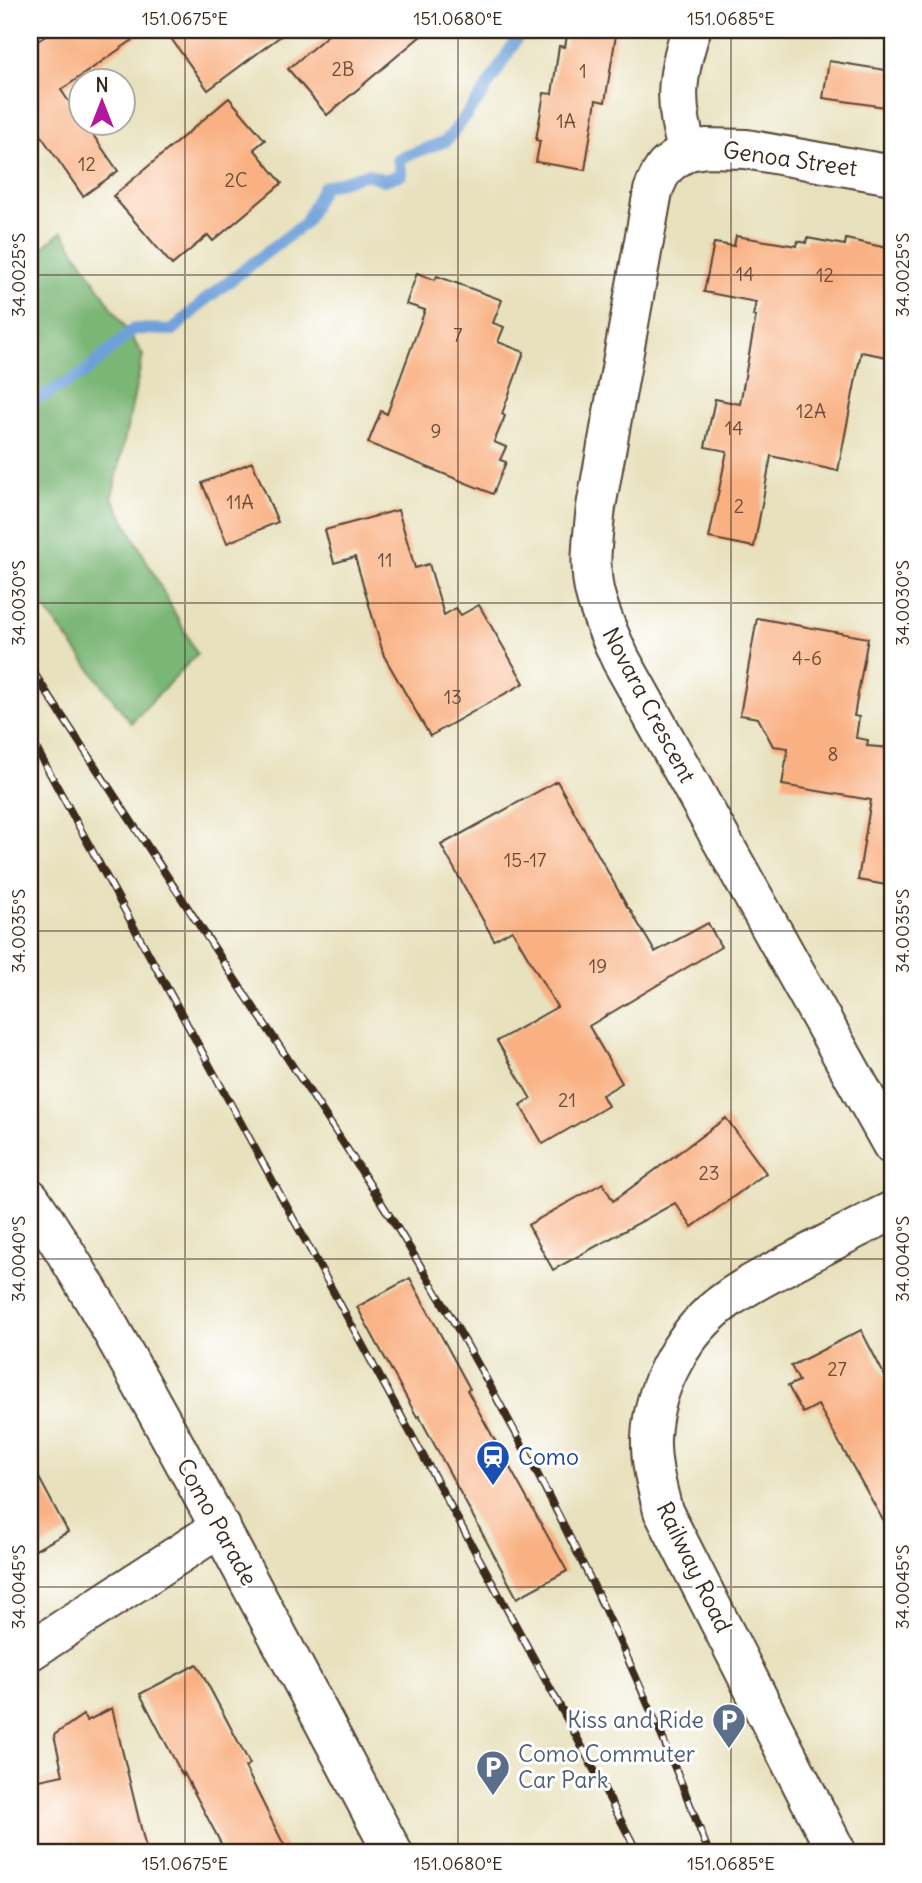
<svg xmlns="http://www.w3.org/2000/svg" width="922" height="1883" font-family="Delius,sans-serif">
	<rect width="100%" height="100%" fill="#fff"/>
	<filter id="ink" filterUnits="userSpaceOnUse"><feTurbulence type="fractalNoise" baseFrequency=".0143" numOctaves="2"/><feDisplacementMap in="SourceGraphic" scale="14" xChannelSelector="R" yChannelSelector="G"/><feConvolveMatrix kernelMatrix="1 2 1 2 8 2 1 2 1" color-interpolation-filters="sRGB"/></filter>
	<filter id="wash" filterUnits="userSpaceOnUse"><feTurbulence type="fractalNoise" baseFrequency=".00686" numOctaves="4" result="noise"/><feDisplacementMap in="SourceGraphic" scale="28" xChannelSelector="R" yChannelSelector="G"/><feGaussianBlur stdDeviation="1.57" result="paint"/><feColorMatrix in="noise" values="0 0 0 0 0 0 0 0 0 0 0 0 0 0 0 0 0 1.4 0 .05"/><feComposite in="paint" operator="in"/></filter>
	<g filter="url(#wash)">
		<rect width="100%" height="100%" fill="#e8e1bd"/>
		<path fill="#7ab675" stroke="#5a704a" stroke-width="2" d="M 62,231 L 143,355 L 112,497 L 197,654 L 131,723 L 30,589 L 30,259 Z"/>
		<g fill="none" stroke-linecap="round" stroke-linejoin="round">
			<path stroke="#6fa0d9" stroke-width="12" d="M 30,403 L 84,373 L 134,329 L 173,330 L 205,300 L 305,223 L 323,187 L 367,174 L 384,180 L 402,174 L 398,159 L 446,141 L 482,95 L 522,30"/>
		</g>
		<g id="blocks">
			<g fill="#f9b183">
				<path d="M 55,30 L 147,30 L 61,90 L 80,118 L 80,122 L 84,122 L 118,171 L 83,196 L 30,120 L 30,46 Z"/>
				<path d="M 165,30 L 289,30 L 208,90 Z"/>
				<path d="M 334,30 L 428,30 L 327,115 L 288,69 Z"/>
				<path d="M 568,30 L 584,30 L 616,35 L 605,102 L 596,100 L 585,170 L 536,162 L 540,141 L 536,140 L 544,93 L 552,94 L 559,46 L 565,47 Z"/>
				<path d="M 829,61 L 892,71 L 892,108 L 823,98 Z"/>
				<path d="M 229,98 L 265,140 L 254,149 L 282,183 L 213,241 L 208,235 L 172,265 L 113,196 Z"/>
				<path d="M 736,236 L 797,246 L 798,241 L 806,243 L 807,238 L 845,245 L 846,239 L 892,249 L 892,358 L 861,352 L 838,471 L 771,456 L 754,547 L 709,538 L 727,451 L 705,447 L 715,399 L 740,404 L 756,316 L 753,316 L 756,302 L 704,292 L 714,243 L 734,246 Z"/>
				<path d="M 417,273 L 435,280 L 437,276 L 502,300 L 493,323 L 504,327 L 498,342 L 524,352 L 502,414 L 505,416 L 494,442 L 506,447 L 500,460 L 506,462 L 493,494 L 368,443 L 381,411 L 387,414 L 425,310 L 406,304 Z"/>
				<path d="M 252,462 L 278,522 L 227,543 L 202,483 Z"/>
				<path d="M 398,510 L 415,568 L 429,564 L 444,615 L 456,608 L 461,615 L 479,605 L 524,683 L 430,736 L 384,656 L 355,557 L 334,563 L 325,530 Z"/>
				<path d="M 757,618 L 868,638 L 854,716 L 859,717 L 856,738 L 868,740 L 867,746 L 892,748 L 892,886 L 858,880 L 871,800 L 782,785 L 788,748 L 773,746 L 758,718 L 740,715 Z"/>
				<path d="M 557,781 L 628,908 L 629,908 L 655,952 L 708,923 L 721,947 L 589,1026 L 622,1083 L 602,1095 L 608,1106 L 543,1144 L 520,1105 L 531,1099 L 497,1041 L 557,1007 L 512,930 L 494,940 L 441,845 Z"/>
				<path d="M 726,1118 L 766,1173 L 692,1227 L 675,1203 L 553,1270 L 528,1225 L 603,1183 L 613,1201 Z"/>
				<path d="M 410,1278 L 470,1389 L 467,1390 L 567,1571 L 517,1598 L 419,1416 L 417,1417 L 357,1307 Z"/>
				<path d="M 861,1330 L 892,1390 L 892,1536 L 818,1405 L 803,1413 L 788,1386 L 799,1381 L 791,1366 Z"/>
				<path d="M 30,1461 L 68,1532 L 30,1553 Z"/>
				<path d="M 197,1664 L 250,1764 L 245,1767 L 288,1853 L 226,1853 L 184,1773 L 183,1776 L 140,1694 Z"/>
				<path d="M 112,1708 L 147,1853 L 30,1853 L 30,1782 L 63,1775 L 54,1735 L 83,1715 L 87,1721 Z"/>
			</g>
		</g>
	</g>
	<g filter="url(#ink)">
		<use href="#blocks" fill-opacity="0" stroke="#554536" stroke-width="2"/>
		<g fill="none" stroke-linecap="round" stroke-linejoin="round">
			<g stroke="#554536" stroke-width="42">
				<g id="minor">
					<path d="M 691,30 C 676,76 673,105 688,151 C 666,164 662,167 653,191 L 596,507 C 593,535 588,566 595,594 C 601,617 611,639 621,660 L 892,1145"/>
					<path d="M 688,151 L 706,148 L 746,149 L 892,175"/>
					<path d="M 30,1198 C 80,1271 122,1349 165,1427 C 243,1568 318,1711 393,1853"/>
					<path d="M 30,1651 L 221,1527"/>
					<path d="M 837,1853 L 663,1511 C 657,1487 650,1463 651,1438 C 653,1385 685,1329 728,1299 C 750,1283 774,1272 798,1259 C 829,1243 860,1226 892,1211"/>
				</g>
			</g>
			<use href="#minor" stroke="#fff" stroke-width="38"/>
			<g stroke="#3b2a1e" stroke-width="8">
				<g id="rail">
					<path d="M 30,667 C 97,769 163,871 230,972 C 310,1092 391,1212 463,1338 C 558,1504 641,1675 709,1853"/>
					<path d="M 30,737 L 574,1732 L 638,1853"/>
				</g>
			</g>
			<use href="#rail" stroke="#fff" stroke-width="5" stroke-dasharray="16" stroke-linecap="butt"/>
		</g>
	</g>
	<path fill="none" stroke="#3b2a1e" stroke-width="2" stroke-opacity="0.45" d="M 185,30 L 185,1853M 458,30 L 458,1853M 731,30 L 731,1853M 30,275 L 892,275M 30,603 L 892,603M 30,931 L 892,931M 30,1259 L 892,1259M 30,1587 L 892,1587"/>
	<defs>
		<g id="station-pin" transform="scale(1.75)"><path d="M0 17L-7.5 6A9.5 9.5 0 1 1 7.5 6Z" fill="#1a4fb4" stroke="#fff"/><path d="M-3-6H3Q5-6 5-4V2Q5 4 3 4L4.5 6H3L1.5 4h-3L-3 6H-4.5L-3 4Q-5 4-5 2V-4Q-5-6-3-6ZM-3.5-4v3h7v-3ZM-3.5 1v1.5H-2V1ZM2 1v1.5H3.5V1Z" fill="#fff"/></g>
		<g id="parking-pin" transform="scale(1.75)"><path d="M0 17L-7.5 6A9.5 9.5 0 1 1 7.5 6Z" fill="#5c6f8a" stroke="#fff"/><path d="M-3.5-5.5H1a3.5 3.5 0 0 1 0 7H-1V5.5H-3.5ZM-1-3.4V-.6H.8a1.4 1.4 0 0 0 0-2.8Z" fill="#fff"/></g>
	</defs>
	<g fill-rule="evenodd">
		<use href="#station-pin" x="493" y="1457"/>
		<use href="#parking-pin" x="729" y="1720"/>
		<use href="#parking-pin" x="493" y="1767"/>
	</g>
	<g text-anchor="middle" stroke-width="6" stroke-linejoin="round" paint-order="stroke">
		<g font-size="19" fill="#6a4c37">
			<text x="343" y="76">2B</text>
			<text x="583" y="78">1</text>
			<text x="566" y="128">1A</text>
			<text x="87" y="171">12</text>
			<text x="236" y="187">2C</text>
			<text x="745" y="281">14</text>
			<text x="825" y="282">12</text>
			<text x="458" y="342">7</text>
			<text x="811" y="418">12A</text>
			<text x="734" y="435">14</text>
			<text x="436" y="438">9</text>
			<text x="240" y="509">11A</text>
			<text x="739" y="513">2</text>
			<text x="385" y="567">11</text>
			<text x="807" y="665">4-6</text>
			<text x="453" y="704">13</text>
			<text x="833" y="761">8</text>
			<text x="525" y="867">15-17</text>
			<text x="598" y="973">19</text>
			<text x="567" y="1107">21</text>
			<text x="709" y="1180">23</text>
			<text x="837" y="1376">27</text>
		</g>
		<g font-size="23" fill="#3b2a1e" stroke="#fff">
			<text transform="translate(790 159) rotate(8)" y="8">Genoa Street</text>
			<text transform="translate(649 705) rotate(62)" y="8">Novara Crescent</text>
			<text transform="translate(217 1522) rotate(61)" y="8">Como Parade</text>
			<text transform="translate(694 1567) rotate(64)" y="8">Railway Road</text>
		</g>
		<g font-size="23" fill="#164399" stroke="#fff" text-anchor="start">
			<text x="518" y="1465">Como</text>
		</g>
		<g font-size="23" fill="#4e5e75" stroke="#fff" text-anchor="end">
			<text x="704" y="1728">Kiss and Ride</text>
			<text x="518" y="1762" text-anchor="start">Como Commuter<tspan x="518" dy="26">Car Park</tspan></text>
		</g>
	</g>
	<rect width="922" height="1883" fill="none" stroke="#fff" stroke-width="77"/>
	<g transform="translate(102 102)"><circle r="33" fill="#ffffff" stroke="#b1aaa5" stroke-width="2"/>
	<path d="M0-5L12 26L0 18L-12 26Z" fill="#b5179e"/>
	<text y="-10" font-size="19" font-weight="bold" text-anchor="middle" fill="#3b2a1e">N</text>
	</g>
	<rect x="38" y="38" width="846" height="1806" fill="none" stroke="#3b2a1e" stroke-width="2.5"/>
	<g font-size="18" text-anchor="middle" fill="#3b2a1e">
		<text x="185" y="25">151.0675°E</text>
		<text x="458" y="25">151.0680°E</text>
		<text x="731" y="25">151.0685°E</text>
		<text transform="translate(19 275) rotate(-90)" y="6">34.0025°S</text>
		<text transform="translate(903 275) rotate(-90)" y="6">34.0025°S</text>
		<text transform="translate(19 603) rotate(-90)" y="6">34.0030°S</text>
		<text transform="translate(903 603) rotate(-90)" y="6">34.0030°S</text>
		<text transform="translate(19 931) rotate(-90)" y="6">34.0035°S</text>
		<text transform="translate(903 931) rotate(-90)" y="6">34.0035°S</text>
		<text transform="translate(19 1259) rotate(-90)" y="6">34.0040°S</text>
		<text transform="translate(903 1259) rotate(-90)" y="6">34.0040°S</text>
		<text transform="translate(19 1587) rotate(-90)" y="6">34.0045°S</text>
		<text transform="translate(903 1587) rotate(-90)" y="6">34.0045°S</text>
		<text x="185" y="1870">151.0675°E</text>
		<text x="458" y="1870">151.0680°E</text>
		<text x="731" y="1870">151.0685°E</text>
	</g>
</svg>
